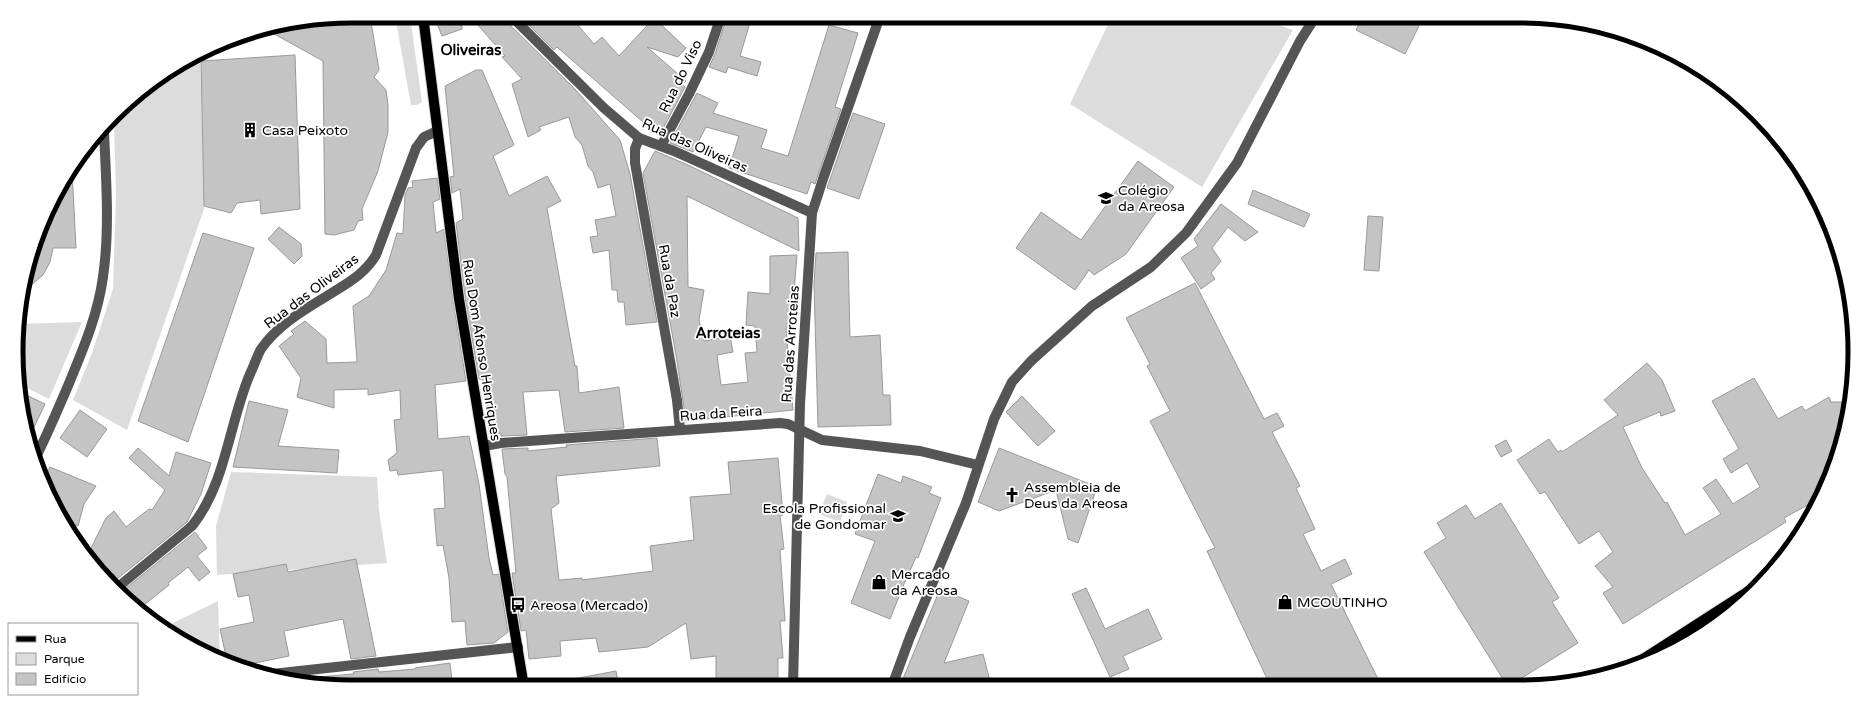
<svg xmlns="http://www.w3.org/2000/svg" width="1871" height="703" font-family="'Varela Round',sans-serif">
	<rect width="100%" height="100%" fill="#fff"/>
	<g fill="#dcdcdc">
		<path d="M 395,16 L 410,16 L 422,102 L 417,105 L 411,105 Z"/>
		<path d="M 1112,16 L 1253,16 L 1293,30 L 1202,187 L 1070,104 Z"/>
		<path d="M 200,54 L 204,209 L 127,430 L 73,400 L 92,353 L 113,289 L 116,196 L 114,120 L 130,99 L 184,61 Z"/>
		<path d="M 82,322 L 49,399 L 21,385 L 19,324 Z"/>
		<path d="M 231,472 L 377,477 L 379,511 L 387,563 L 217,575 L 216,526 Z"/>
		<path d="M 827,494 L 847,502 L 840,522 L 819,514 Z"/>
		<path d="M 218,601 L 220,659 L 203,652 L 166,629 L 173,623 Z"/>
	</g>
	<g fill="#c4c4c4" stroke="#999">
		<path d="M 352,16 L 370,16 L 379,70 L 374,77 L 386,90 L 388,105 L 388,132 L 378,171 L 362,209 L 363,220 L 358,221 L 354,230 L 334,235 L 325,234 L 323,61 L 267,30 Z"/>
		<path d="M 434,16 L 459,16 L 462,24 L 462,29 L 442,36 Z"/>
		<path d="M 470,16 L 505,16 L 506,21 L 575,89 L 620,140 L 630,174 L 657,322 L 626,325 L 624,302 L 618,302 L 617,290 L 612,290 L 609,250 L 593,253 L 590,237 L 598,236 L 595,220 L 616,216 L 610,184 L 598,188 L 593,172 L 588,166 L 582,145 L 575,137 L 569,117 L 539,127 L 541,130 L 528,137 L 512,84 L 522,79 L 502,57 L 505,56 Z"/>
		<path d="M 520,16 L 570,16 L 594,44 L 602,37 L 619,56 L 654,18 L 686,48 L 678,57 L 647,47 L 686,81 L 682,85 L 685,87 L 683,91 L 659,136 L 557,47 L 554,50 Z"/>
		<path d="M 727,16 L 752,16 L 740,56 L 761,62 L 757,76 L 728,67 L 726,73 L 709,67 L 715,54 Z"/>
		<path d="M 1363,16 L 1424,16 L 1405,54 L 1356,30 Z"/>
		<path d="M 829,25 L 858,33 L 835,107 L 841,109 L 815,184 L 811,182 L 807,194 L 729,168 L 739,136 L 706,127 L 693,152 L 670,143 L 697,93 L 718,103 L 713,113 L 767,130 L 761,148 L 788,156 Z"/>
		<path d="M 295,55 L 300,209 L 261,214 L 260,200 L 237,203 L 231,213 L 204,206 L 201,61 Z"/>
		<path d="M 476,70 L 482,70 L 514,145 L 493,156 L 509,196 L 547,176 L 561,201 L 547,208 L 575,366 L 577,366 L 579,393 L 619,387 L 624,428 L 565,432 L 559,390 L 523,392 L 527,435 L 501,436 L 501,433 L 489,434 L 485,391 L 482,379 L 479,379 L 465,298 L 456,223 L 463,219 L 460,189 L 452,193 L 450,177 L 454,176 L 445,86 Z"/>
		<path d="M 853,113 L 885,124 L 859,199 L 827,188 Z"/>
		<path d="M 655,151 L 688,165 L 798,218 L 799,251 L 687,196 L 688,287 L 704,290 L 699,320 L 704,341 L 730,336 L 733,352 L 717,355 L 721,385 L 748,382 L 745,353 L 757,352 L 755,326 L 746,325 L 748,292 L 770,294 L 770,256 L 797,255 L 791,328 L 786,328 L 793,410 L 686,421 L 676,355 L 643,173 Z"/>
		<path d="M 1138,161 L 1174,187 L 1126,254 L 1094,275 L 1089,270 L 1075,290 L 1016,248 L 1041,212 L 1081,240 Z"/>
		<path d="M 72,170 L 76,248 L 53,248 L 50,262 L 43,275 L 22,293 L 34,243 L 61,184 Z"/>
		<path d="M 437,178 L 440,199 L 433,202 L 436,233 L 444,229 L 453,300 L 466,381 L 435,385 L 438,439 L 469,436 L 479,484 L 489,558 L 493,575 L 499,574 L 508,632 L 494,643 L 467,645 L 465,621 L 452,622 L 449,578 L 443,545 L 437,546 L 434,509 L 445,508 L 443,470 L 398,475 L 397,470 L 390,471 L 388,460 L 397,453 L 394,420 L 401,419 L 400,390 L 368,395 L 368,389 L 334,390 L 334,408 L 297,397 L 301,378 L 279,346 L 294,334 L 291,331 L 305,321 L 326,339 L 327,363 L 357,362 L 353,306 L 369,296 L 386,270 L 397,233 L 403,234 L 405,195 L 408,188 L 413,187 L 412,181 Z"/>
		<path d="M 1253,190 L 1310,214 L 1304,227 L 1248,204 Z"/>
		<path d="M 1221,204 L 1258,232 L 1245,241 L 1228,227 L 1212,248 L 1221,261 L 1211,273 L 1215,279 L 1201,289 L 1181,258 L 1198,246 L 1194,239 Z"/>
		<path d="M 1368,216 L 1383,217 L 1379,271 L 1364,270 Z"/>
		<path d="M 279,227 L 301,244 L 302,256 L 294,264 L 268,239 Z"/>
		<path d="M 203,233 L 254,248 L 188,442 L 138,421 Z"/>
		<path d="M 848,252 L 850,337 L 880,335 L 883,395 L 890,395 L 891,425 L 818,427 L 814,284 L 816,253 Z"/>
		<path d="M 1195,283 L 1264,419 L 1277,413 L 1284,426 L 1272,432 L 1300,486 L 1296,488 L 1315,529 L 1303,534 L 1321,571 L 1345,559 L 1352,574 L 1331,584 L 1381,685 L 1270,685 L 1207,551 L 1215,548 L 1150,421 L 1170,411 L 1147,366 L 1150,364 L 1126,318 Z"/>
		<path d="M 1647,363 L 1662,380 L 1675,411 L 1661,416 L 1660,412 L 1623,427 L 1642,468 L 1665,503 L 1667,502 L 1685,535 L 1721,514 L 1703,488 L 1716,479 L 1733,504 L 1760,487 L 1747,463 L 1731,473 L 1723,459 L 1739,449 L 1712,401 L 1754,378 L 1778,419 L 1802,406 L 1805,411 L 1829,397 L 1831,402 L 1850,402 L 1844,439 L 1815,501 L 1784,518 L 1786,522 L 1623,624 L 1603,593 L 1613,587 L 1595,566 L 1613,552 L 1599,531 L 1579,544 L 1545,492 L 1540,494 L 1517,460 L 1549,439 L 1558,452 L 1561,450 L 1562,452 L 1618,415 L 1604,400 Z"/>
		<path d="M 22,393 L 45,404 L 29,438 L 22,417 Z"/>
		<path d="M 1022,396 L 1055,431 L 1038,446 L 1006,412 Z"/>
		<path d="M 249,401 L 288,410 L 278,446 L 339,450 L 337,473 L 233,467 Z"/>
		<path d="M 80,410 L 107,429 L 87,457 L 60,438 Z"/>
		<path d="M 657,438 L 660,466 L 556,476 L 559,503 L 551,509 L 559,580 L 582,578 L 582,580 L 653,571 L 650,546 L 694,540 L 690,497 L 731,494 L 728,462 L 778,458 L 783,515 L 780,516 L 784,549 L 780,550 L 785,621 L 780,621 L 783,658 L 778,658 L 778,686 L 716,686 L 716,656 L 691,659 L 686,623 L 648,647 L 599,652 L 596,638 L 560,641 L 561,656 L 529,659 L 526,630 L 521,631 L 512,573 L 516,573 L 507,477 L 505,474 L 502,449 L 528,448 L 528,451 L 567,447 L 566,445 Z"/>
		<path d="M 1506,440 L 1512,451 L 1501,457 L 1495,446 Z"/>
		<path d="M 138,448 L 169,476 L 176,452 L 211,463 L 201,494 L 187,522 L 117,579 L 114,574 L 110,577 L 89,555 L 94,552 L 91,548 L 106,518 L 114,511 L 126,527 L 149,509 L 152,510 L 165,490 L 129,458 Z"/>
		<path d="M 999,448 L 1097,487 L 1078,543 L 1068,539 L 1056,490 L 999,511 L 978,502 Z"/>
		<path d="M 50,467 L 96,486 L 84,504 L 78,526 L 64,522 L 43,483 Z"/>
		<path d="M 878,474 L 901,483 L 903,476 L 932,487 L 929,493 L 941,498 L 918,558 L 916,557 L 904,584 L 890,619 L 851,603 L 875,541 L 855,534 Z"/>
		<path d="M 1501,503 L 1559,598 L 1552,602 L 1578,643 L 1512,684 L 1506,684 L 1424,552 L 1446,538 L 1437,523 L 1466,505 L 1475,519 Z"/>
		<path d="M 195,532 L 207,548 L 197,556 L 210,572 L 199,581 L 188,567 L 168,583 L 169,585 L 140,608 L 125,589 Z"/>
		<path d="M 356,559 L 376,656 L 351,659 L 343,619 L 284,631 L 289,656 L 240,666 L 227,661 L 220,629 L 254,622 L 249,595 L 238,597 L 233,574 L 286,564 L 288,572 Z"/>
		<path d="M 1086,588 L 1105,629 L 1148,609 L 1162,639 L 1123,656 L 1129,669 L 1110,677 L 1072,594 Z"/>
		<path d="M 940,589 L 969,601 L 944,663 L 983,654 L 991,685 L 900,686 Z"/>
		<path d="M 450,663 L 452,681 L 428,684 L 429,687 L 352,687 L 317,682 L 317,677 L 354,674 L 353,672 L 378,669 L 379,672 L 415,669 L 415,668 Z"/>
		<path d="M 616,671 L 619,686 L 569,686 L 568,680 Z"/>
	</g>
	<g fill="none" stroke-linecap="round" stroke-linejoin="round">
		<g stroke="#dbdbdb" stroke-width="12">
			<g id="major">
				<path d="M 423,16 L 459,299 L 524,687"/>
				<path d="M 1640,661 L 1755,587"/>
			</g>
		</g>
		<g stroke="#555" stroke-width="10">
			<path d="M 511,16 L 604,108 L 639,138 L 674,151 L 812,213"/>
			<path d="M 639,138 L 635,149 L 635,163 L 677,400 L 680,430"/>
			<path d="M 661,146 L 689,94 L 709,52 L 721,16"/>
			<path d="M 484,446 L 501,443 L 780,423 L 788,424 L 822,440 L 920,451 L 978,465"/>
			<path d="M 35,459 C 48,433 59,407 70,381 C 84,347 98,314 103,277 C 110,229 106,179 104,131"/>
			<path d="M 118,587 L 192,526 C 226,484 229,423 250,374 C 254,366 257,356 261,349 C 279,323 309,307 335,291 C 351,281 366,272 376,255 L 416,148 L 424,137 L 437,131"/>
			<path d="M 263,675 L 518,647"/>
			<path d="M 793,686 L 800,404 L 812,213 L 824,176 L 880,16"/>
			<path d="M 892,686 L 910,637 L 966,503 L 994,419 L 1012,382 L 1031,361 L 1092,306 L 1151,267 L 1186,233 L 1237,163 L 1300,41 L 1316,16"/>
		</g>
		<use href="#major" stroke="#000" stroke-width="10"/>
	</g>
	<defs>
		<g id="building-bare" transform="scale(1.2)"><path d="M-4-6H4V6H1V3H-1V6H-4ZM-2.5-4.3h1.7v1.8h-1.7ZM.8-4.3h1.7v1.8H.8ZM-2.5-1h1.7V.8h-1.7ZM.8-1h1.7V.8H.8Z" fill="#000" stroke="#fff" stroke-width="2.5" paint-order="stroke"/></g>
		<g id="school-bare" transform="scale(1.2)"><path d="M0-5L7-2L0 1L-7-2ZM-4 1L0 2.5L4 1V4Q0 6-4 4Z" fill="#000" stroke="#fff" stroke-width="2.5" paint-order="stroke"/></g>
		<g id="church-bare" transform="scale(1.2)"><path d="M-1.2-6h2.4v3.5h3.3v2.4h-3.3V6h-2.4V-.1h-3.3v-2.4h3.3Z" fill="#000" stroke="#fff" stroke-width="2.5" paint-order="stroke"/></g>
		<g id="shop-bare" transform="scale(1.2)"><path d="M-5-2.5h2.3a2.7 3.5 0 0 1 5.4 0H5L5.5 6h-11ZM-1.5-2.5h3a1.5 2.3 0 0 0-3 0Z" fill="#000" stroke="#fff" stroke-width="2.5" paint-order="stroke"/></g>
		<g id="bus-bare" transform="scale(1.2)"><path d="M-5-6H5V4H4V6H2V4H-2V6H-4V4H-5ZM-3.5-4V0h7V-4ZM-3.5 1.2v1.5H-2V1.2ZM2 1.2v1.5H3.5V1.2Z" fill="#000" stroke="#fff" stroke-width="2.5" paint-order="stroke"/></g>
	</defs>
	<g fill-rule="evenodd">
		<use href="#building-bare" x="250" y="130"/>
		<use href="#school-bare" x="1106" y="198"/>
		<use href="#church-bare" x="1012" y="495"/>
		<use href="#school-bare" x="898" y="516"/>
		<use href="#shop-bare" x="879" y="582"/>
		<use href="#shop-bare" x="1285" y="602"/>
		<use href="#bus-bare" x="518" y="605"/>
	</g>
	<g text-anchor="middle" stroke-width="3.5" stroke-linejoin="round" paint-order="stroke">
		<g font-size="14" fill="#000" stroke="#fff">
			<text transform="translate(680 76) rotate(-64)" y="5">Rua do Viso</text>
			<text transform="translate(695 145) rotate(24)" y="5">Rua das Oliveiras</text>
			<text transform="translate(670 281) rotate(80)" y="5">Rua da Paz</text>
			<text transform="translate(311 291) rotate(-37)" y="5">Rua das Oliveiras</text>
			<text transform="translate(790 344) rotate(-86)" y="5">Rua das Arroteias</text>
			<text transform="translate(482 350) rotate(81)" y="5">Rua Dom Afonso Henriques</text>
			<text transform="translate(721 413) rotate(-4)" y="5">Rua da Feira</text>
		</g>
		<g font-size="14" fill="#000" stroke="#fff" text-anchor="start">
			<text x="262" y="135">Casa Peixoto</text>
			<text x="1118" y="195">Colégio<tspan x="1118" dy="16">da Areosa</tspan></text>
			<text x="1024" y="492">Assembleia de<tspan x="1024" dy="16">Deus da Areosa</tspan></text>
			<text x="886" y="513" text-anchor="end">Escola Profissional<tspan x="886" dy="16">de Gondomar</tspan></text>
			<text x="891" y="579">Mercado<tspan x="891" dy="16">da Areosa</tspan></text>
			<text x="1297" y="607">MCOUTINHO</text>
			<text x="530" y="610">Areosa (Mercado)</text>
		</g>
		<g font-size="15" font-weight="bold" fill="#000" stroke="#fff">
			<text x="471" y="55">Oliveiras</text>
			<text x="728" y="338">Arroteias</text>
		</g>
	</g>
	<path d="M0 0H1871V703H0ZM351 23H1520A328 328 0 0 1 1848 351V352A328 328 0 0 1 1520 680H351A328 328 0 0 1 23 352V351A328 328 0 0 1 351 23Z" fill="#fff" fill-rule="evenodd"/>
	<path fill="none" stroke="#000" stroke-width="5" d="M351 23H1520A328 328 0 0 1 1848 351V352A328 328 0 0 1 1520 680H351A328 328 0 0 1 23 352V351A328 328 0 0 1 351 23Z"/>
	<rect x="8" y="623" width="130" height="72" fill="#ffffff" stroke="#999999"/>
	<rect x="16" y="636" width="20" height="6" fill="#000000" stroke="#999999"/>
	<text x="44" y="643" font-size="12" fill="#000000">Rua</text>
	<rect x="16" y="653" width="20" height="12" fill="#dcdcdc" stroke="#999999"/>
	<text x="44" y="663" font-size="12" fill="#000000">Parque</text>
	<rect x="16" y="673" width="20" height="12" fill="#c4c4c4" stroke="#999999"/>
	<text x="44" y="683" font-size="12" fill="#000000">Edifício</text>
</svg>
